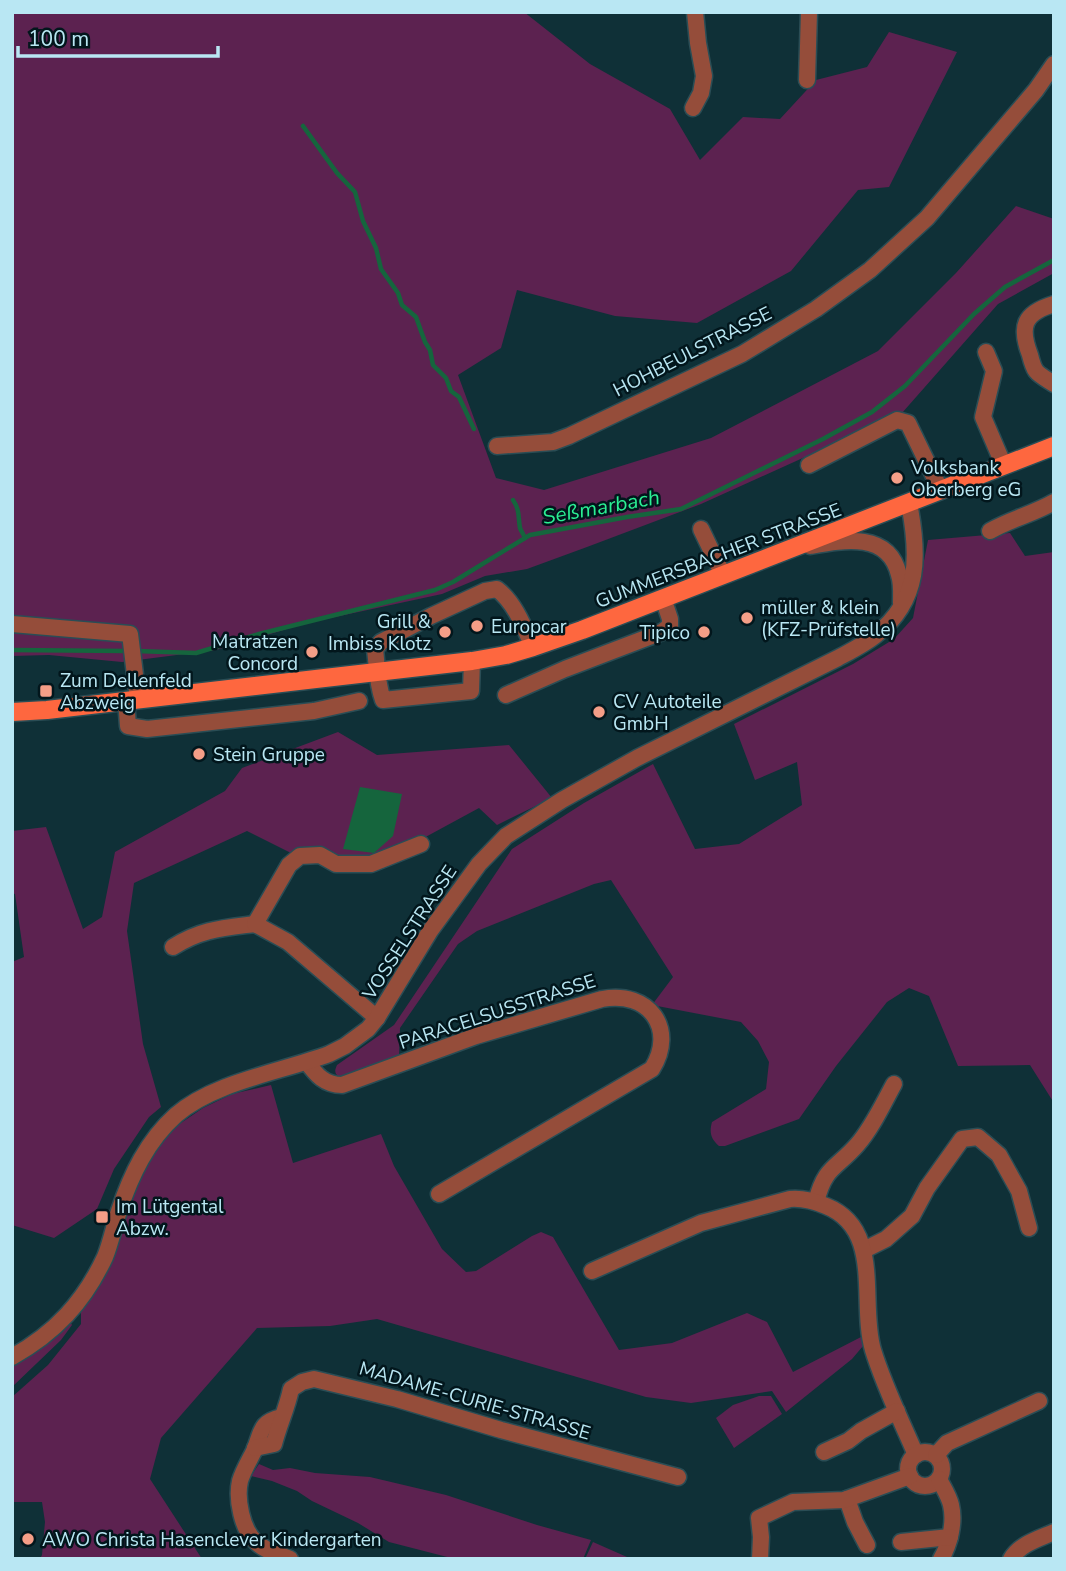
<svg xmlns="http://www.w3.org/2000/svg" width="1066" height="1571" font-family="'Nunito Sans',sans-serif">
	<rect width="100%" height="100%" fill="#0f3037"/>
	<g fill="#5c2250">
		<path d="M 12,12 L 524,12 L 590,64 L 670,109 L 700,160 L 743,117 L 780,119 L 816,80 L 867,67 L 889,32 L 957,52 L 889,187 L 858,190 L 791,271 L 697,323 L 615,316 L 517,290 L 501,348 L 458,375 L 496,478 L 544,490 L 711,438 L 878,351 L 956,273 L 1016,206 L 1054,219 L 1054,273 L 998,304 L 902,413 L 701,504 L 587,547 L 527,569 L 485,576 L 442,594 L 307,623 L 216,650 L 122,662 L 49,655 L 12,656 Z"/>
		<path d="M 1010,533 L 1025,556 L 1054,552 L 1054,1103 L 1030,1065 L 958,1066 L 929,996 L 909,988 L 887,1002 L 836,1066 L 799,1119 L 725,1146 L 719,1146 C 711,1139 709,1133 712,1122 L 766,1089 L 769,1062 L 758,1041 L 741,1022 L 652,1005 L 673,977 L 611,880 L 594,884 L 477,931 L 458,944 L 400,1028 L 399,1057 L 344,1077 L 338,1076 C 334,1072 335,1070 337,1065 L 394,1025 L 512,849 L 584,803 L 653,764 L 695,849 L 739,844 L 802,805 L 797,762 L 755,780 L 734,724 L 853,664 L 894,639 L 913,618 L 928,540 Z"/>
		<path d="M 338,732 L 377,755 L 509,745 L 552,798 L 497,825 L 479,808 L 420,840 L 372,860 L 295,855 L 247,831 L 134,883 L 127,931 L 143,1044 L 161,1107 L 149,1117 L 114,1169 L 97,1209 L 54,1238 L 12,1225 L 12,962 L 24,957 L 15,894 L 12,893 L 12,831 L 46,827 L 83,929 L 102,917 L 115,852 L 225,791 L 242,768 Z"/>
		<path d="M 271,1085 L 293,1163 L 381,1134 L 394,1166 L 442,1249 L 466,1272 L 476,1271 L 532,1236 L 541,1232 L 553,1237 L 619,1350 L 672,1343 L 747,1313 L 767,1322 L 793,1372 L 861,1337 L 863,1346 L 852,1359 L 786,1412 L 772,1391 L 691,1403 L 646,1397 L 377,1319 L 330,1326 L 257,1328 L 161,1438 L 150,1479 L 202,1559 L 40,1559 L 42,1555 L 45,1522 L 42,1502 L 12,1502 L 12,1397 L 48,1365 L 81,1324 L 81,1311 L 109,1267 L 133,1195 L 142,1173 L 164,1140 L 178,1125 L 203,1108 L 232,1094 Z"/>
		<path d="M 71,1323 L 72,1325 L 61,1340 L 12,1387 L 12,1367 L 44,1346 Z"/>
		<path d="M 759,1396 L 771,1396 L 782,1414 L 734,1448 L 716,1418 L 733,1405 Z"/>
		<path d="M 259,1464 L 273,1470 L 290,1468 L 315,1473 L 370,1477 L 446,1495 L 537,1525 L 591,1540 L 583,1559 L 455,1559 L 389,1542 L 358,1523 L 312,1501 L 297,1491 L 272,1481 L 251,1476 Z"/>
		<path d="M 593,1542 L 627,1557 L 630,1559 L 585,1559 Z"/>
	</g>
	<path fill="#15653d" d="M 360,787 L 402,794 L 393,836 L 374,853 L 343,849 Z"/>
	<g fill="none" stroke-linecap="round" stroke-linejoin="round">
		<g stroke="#15653d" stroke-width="4.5">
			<path d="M 303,126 L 337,173 L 355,192 L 363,221 L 376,248 L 381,269 L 398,293 L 402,305 L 416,317 L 425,342 L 430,350 L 433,365 L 446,378 L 451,391 L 459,397 L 474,429"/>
			<path d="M 513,500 C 520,510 518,517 520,528 C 521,531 524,535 525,538"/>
			<path d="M 12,650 L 127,651"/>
			<path d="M 136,651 L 196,653 L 259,634 L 435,590 L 453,582 L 530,535 L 627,517 L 681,509 L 823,439 L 872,412 L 905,386 L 974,314 L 1005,287 L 1054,260"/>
		</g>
		<g stroke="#2a4d55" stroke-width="19">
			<g id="minor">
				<path d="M 807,80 L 809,12"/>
				<path d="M 693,108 L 701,93 L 704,76 L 698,43 L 695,12"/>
				<path d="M 1054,304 C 1024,313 1019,326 1030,355 C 1031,359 1033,367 1036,371 C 1040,376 1048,380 1054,384"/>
				<path d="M 986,352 L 994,371 L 983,417 L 1004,466"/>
				<path d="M 497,446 L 553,442 L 569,436 L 742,354 L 816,309 L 870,270 L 927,218 L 1036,90 L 1054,64"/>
				<path d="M 809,465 L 897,420 L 908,423 L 941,491"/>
				<path d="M 701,529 L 723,575"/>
				<path d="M 990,531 C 1011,519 1033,514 1054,502"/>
				<path d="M 810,546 C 843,540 889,531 899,575 C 902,584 901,594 901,603"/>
				<path d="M 12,624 L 130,634 L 138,699"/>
				<path d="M 472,661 L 471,691 L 383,700 C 377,684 377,666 375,649 L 381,642 L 431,616 L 485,591 L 497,589 C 515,603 524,627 533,647"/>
				<path d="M 506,695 L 565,669 L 662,632 L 670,626 L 670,619 L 663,598"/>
				<path d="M 126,700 L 128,726 L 147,729 L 314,711 L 359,701"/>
				<path d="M 173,947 C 201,929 223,928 255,924"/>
				<path d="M 377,1018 L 288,942 L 255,924 L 289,865 L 300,856 L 320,855 L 336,864 L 371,864 L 421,844"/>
				<path d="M 307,1062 C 316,1075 325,1085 342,1085 L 476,1036 L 602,999 C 649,990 677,1029 652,1069 L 439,1194"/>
				<path d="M 816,1202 C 825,1166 836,1169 857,1145 C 872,1128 883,1104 894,1084"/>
				<path d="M 864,1250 L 886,1239 L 912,1216 L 927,1188 L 962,1139 L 978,1137 L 999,1155 L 1019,1191 L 1029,1228"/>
				<path d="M 592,1271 L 701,1223 L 790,1199 C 804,1198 814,1201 826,1206 C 884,1229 859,1303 873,1350 C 884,1386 901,1420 916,1455"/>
				<path d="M 12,1357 C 55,1333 84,1302 105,1257 C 111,1242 114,1226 119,1211 C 131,1175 147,1141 176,1115 C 214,1082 281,1072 329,1054 L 345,1046 L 368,1029 L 377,1018 L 430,931 L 479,864 L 506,836 L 562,800 L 637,758 L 838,658 C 851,651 865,644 876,635 C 921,599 919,555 909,503"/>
				<path d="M 282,1417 C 259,1422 262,1432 254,1451 C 249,1461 243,1471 240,1481 C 236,1499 242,1530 256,1542 C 265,1551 278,1554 290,1559"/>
				<path d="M 255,1448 L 274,1444 C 279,1425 287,1408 291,1389 L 302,1382 L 314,1379 L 397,1399 L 501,1430 L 678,1477"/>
				<circle cx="925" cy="1469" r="17"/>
				<path d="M 824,1452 L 848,1441 L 861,1431 L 897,1411"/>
				<path d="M 936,1455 L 947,1443 L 1039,1401"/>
				<path d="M 939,1479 C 943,1487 949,1496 951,1505 C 955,1522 950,1544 941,1559"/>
				<path d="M 847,1499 L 855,1522 L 867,1545"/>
				<path d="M 901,1542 L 950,1537"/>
				<path d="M 760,1559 L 761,1537 L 759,1518 L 793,1502 L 844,1500 L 910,1476"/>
				<path d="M 1011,1559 C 1020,1544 1038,1539 1054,1532"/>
			</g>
		</g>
		<g stroke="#2a4d55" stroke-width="21">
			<path id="major" d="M 12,712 L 47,710 L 472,661 L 506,655 L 533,647 L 582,630 L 1054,446"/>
		</g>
		<use href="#minor" stroke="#954d3a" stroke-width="16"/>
		<use href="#major" stroke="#fe673f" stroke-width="18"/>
	</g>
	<g fill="#f49e87" stroke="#02161c" stroke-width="2.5">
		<circle cx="897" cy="478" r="7"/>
		<circle cx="747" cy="618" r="7"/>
		<circle cx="477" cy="626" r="7"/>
		<circle cx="445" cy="632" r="7"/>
		<circle cx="704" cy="632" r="7"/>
		<circle cx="312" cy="652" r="7"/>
		<rect x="39" y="684" width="14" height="14" rx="3.5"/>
		<circle cx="599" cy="712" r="7"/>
		<circle cx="199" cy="754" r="7"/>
		<rect x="95" y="1210" width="14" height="14" rx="3.5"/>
		<circle cx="28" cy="1539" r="7"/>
	</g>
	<g text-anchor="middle" stroke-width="5" stroke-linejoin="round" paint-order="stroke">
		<g font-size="19" fill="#b9e7f3" stroke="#02161c">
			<text transform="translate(692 351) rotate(-27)" y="7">HOHBEULSTRASSE</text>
			<text transform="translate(718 555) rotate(-21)" y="7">GUMMERSBACHER STRASSE</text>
			<text transform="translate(409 932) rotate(-57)" y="7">VOSSELSTRASSE</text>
			<text transform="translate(497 1011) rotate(-18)" y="7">PARACELSUSSTRASSE</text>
			<text transform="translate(475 1400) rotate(16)" y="7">MADAME-CURIE-STRASSE</text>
		</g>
		<g font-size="19" fill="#b9e7f3" stroke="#02161c" text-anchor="start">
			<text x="911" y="474">Volksbank<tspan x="911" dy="22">Oberberg eG</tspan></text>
			<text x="761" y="614">müller &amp; klein<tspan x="761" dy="22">(KFZ-Prüfstelle)</tspan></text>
			<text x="431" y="628" text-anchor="end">Grill &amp;<tspan x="431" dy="22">Imbiss Klotz</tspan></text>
			<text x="491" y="633">Europcar</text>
			<text x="690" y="639" text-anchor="end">Tipico</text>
			<text x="298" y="648" text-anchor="end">Matratzen<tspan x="298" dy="22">Concord</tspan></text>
			<text x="60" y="687">Zum Dellenfeld<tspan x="60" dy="22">Abzweig</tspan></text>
			<text x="613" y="708">CV Autoteile<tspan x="613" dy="22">GmbH</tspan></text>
			<text x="213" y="761">Stein Gruppe</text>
			<text x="116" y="1213">Im Lütgental<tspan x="116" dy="22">Abzw.</tspan></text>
			<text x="42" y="1546">AWO Christa Hasenclever Kindergarten</text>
		</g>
		<g font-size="21" font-style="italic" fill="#2bf094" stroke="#02161c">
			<text transform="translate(601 507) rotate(-10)" y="7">Seßmarbach</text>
		</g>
	</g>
	<rect width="1066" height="1571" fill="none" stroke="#b9e7f3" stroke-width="28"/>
	<path d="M18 46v10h200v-10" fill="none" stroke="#b9e7f3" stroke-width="3.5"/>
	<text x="28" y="46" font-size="21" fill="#b9e7f3" stroke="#02161c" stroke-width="5" paint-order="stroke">100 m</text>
</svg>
